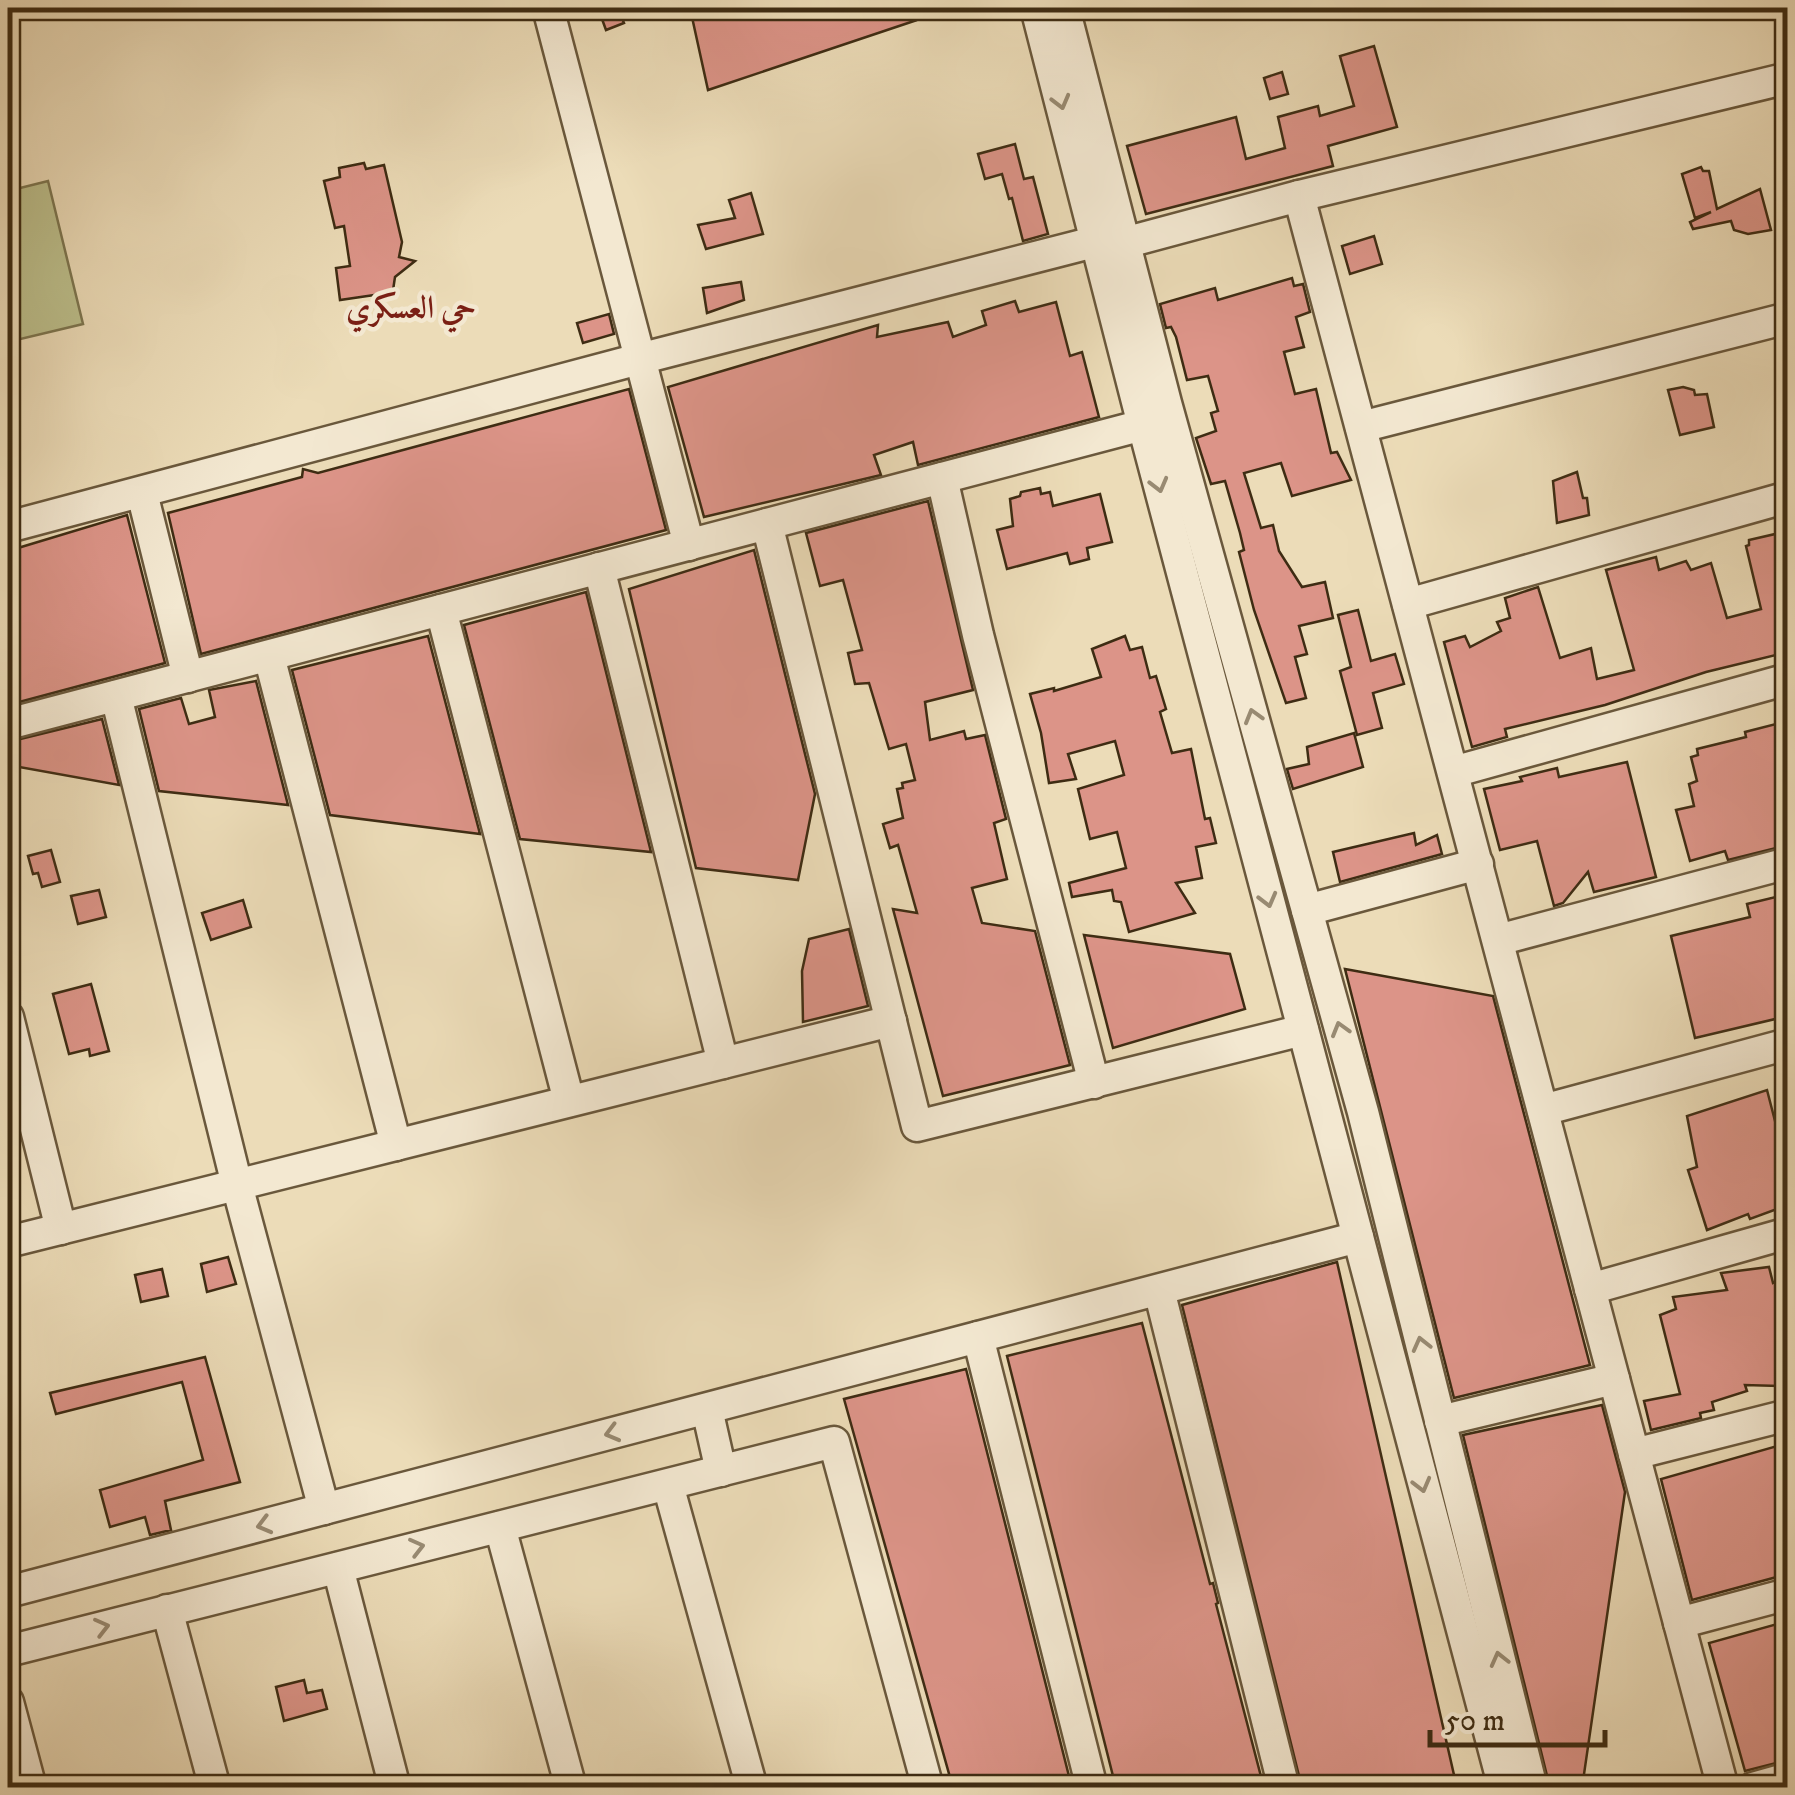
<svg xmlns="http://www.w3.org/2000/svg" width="1795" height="1795" font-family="'IM FELL DW Pica',Amiri,serif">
	<rect width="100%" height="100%" fill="#ecdcb8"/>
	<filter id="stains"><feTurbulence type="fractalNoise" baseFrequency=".002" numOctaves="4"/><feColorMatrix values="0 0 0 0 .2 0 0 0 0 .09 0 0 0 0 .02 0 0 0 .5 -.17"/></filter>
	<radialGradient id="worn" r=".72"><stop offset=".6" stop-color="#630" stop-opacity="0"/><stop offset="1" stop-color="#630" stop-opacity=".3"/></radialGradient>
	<path fill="#bcbf8c" stroke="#7d7650" stroke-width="2.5" d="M 48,181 L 83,324 L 8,342 L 8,191 Z"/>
	<g fill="#dc9488" stroke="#3e2c13" stroke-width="2.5">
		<path d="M 598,8 L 618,8 L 624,23 L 606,30 Z"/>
		<path d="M 690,8 L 849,8 L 917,20 L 708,90 Z"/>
		<path d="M 1374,46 L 1397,127 L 1328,146 L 1333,166 L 1146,214 L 1127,146 L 1236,117 L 1246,159 L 1285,148 L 1278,117 L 1318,106 L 1320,116 L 1354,106 L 1340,56 Z"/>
		<path d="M 1282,72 L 1288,94 L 1270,99 L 1264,78 Z"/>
		<path d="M 1015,144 L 1024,179 L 1033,177 L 1048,234 L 1023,241 L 1012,198 L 1009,199 L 1002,174 L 985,179 L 978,154 Z"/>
		<path d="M 364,163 L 366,169 L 384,165 L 402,242 L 399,257 L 415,261 L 395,277 L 392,297 L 381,294 L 340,300 L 336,268 L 350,266 L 344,226 L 335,228 L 324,181 L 340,177 L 339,168 Z"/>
		<path d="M 1701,167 L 1703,171 L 1709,171 L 1717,209 L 1760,189 L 1771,230 L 1748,234 L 1734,230 L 1731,221 L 1693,229 L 1690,222 L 1711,212 L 1695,218 L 1682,174 Z"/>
		<path d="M 751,193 L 763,234 L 706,249 L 698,225 L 735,218 L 729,200 Z"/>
		<path d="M 1374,236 L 1382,264 L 1350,274 L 1342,246 Z"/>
		<path d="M 1292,278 L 1294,286 L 1303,284 L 1310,312 L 1296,317 L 1304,347 L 1284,352 L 1295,394 L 1316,389 L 1331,453 L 1337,452 L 1351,480 L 1292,496 L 1281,463 L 1244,473 L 1261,528 L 1273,525 L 1279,551 L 1302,587 L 1325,582 L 1333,618 L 1299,626 L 1307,654 L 1295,657 L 1306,698 L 1286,703 L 1254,610 L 1239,552 L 1244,550 L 1240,533 L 1225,481 L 1211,484 L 1196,438 L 1216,431 L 1211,413 L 1218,411 L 1208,376 L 1187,380 L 1176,337 L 1171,327 L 1166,328 L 1160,304 L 1215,288 L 1218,300 Z"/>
		<path d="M 741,282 L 744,300 L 707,313 L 703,288 Z"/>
		<path d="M 1015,301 L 1019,312 L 1056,302 L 1070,356 L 1082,352 L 1099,417 L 918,465 L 913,442 L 874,455 L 881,475 L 704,517 L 668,387 L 878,325 L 877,337 L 948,322 L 953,337 L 986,325 L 982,311 Z"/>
		<path d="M 609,314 L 614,334 L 583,343 L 577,323 Z"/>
		<path d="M 1683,387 L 1694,390 L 1695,395 L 1707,394 L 1714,427 L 1680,435 L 1668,390 Z"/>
		<path d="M 629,389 L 666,530 L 201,654 L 168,513 L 302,477 L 303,469 L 318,473 Z"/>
		<path d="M 1577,472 L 1583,498 L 1587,498 L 1589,515 L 1557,523 L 1553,481 Z"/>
		<path d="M 1040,488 L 1041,494 L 1050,492 L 1053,506 L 1100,494 L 1112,542 L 1087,548 L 1089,559 L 1070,564 L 1067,553 L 1007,569 L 997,530 L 1013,526 L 1010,499 L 1020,496 L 1021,492 Z"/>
		<path d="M 928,501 L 973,690 L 925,702 L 930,740 L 964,731 L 966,739 L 985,735 L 1006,819 L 994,823 L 1007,879 L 972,888 L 982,923 L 1035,931 L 1070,1065 L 943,1096 L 893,909 L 917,913 L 898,845 L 890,848 L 883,824 L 903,818 L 897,789 L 903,788 L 902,783 L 915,780 L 906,744 L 889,749 L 869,683 L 855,684 L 848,653 L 862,650 L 843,580 L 820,586 L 806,533 Z"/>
		<path d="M 127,515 L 165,663 L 8,705 L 8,551 Z"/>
		<path d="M 1788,531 L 1788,652 L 1706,672 L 1605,705 L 1505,729 L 1507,737 L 1472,747 L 1444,642 L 1465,636 L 1470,647 L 1501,631 L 1497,622 L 1510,618 L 1505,598 L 1538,587 L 1560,658 L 1591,648 L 1597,679 L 1634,670 L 1606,570 L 1656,557 L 1659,570 L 1686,561 L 1691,570 L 1711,563 L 1727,618 L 1761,609 L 1746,546 L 1749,545 L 1749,540 Z"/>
		<path d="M 754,550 L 815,794 L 798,880 L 696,868 L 629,589 Z"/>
		<path d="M 586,592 L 651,852 L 520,839 L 464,625 Z"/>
		<path d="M 1358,610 L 1371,661 L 1395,654 L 1404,684 L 1373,693 L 1382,728 L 1357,735 L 1340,671 L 1351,667 L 1338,615 Z"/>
		<path d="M 428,636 L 480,834 L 330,815 L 292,670 Z"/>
		<path d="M 1125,636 L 1130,650 L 1142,647 L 1150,678 L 1156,676 L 1166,709 L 1160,712 L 1172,753 L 1191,749 L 1205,819 L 1210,818 L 1216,843 L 1196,847 L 1202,878 L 1176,883 L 1195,913 L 1129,932 L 1121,902 L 1114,901 L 1112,890 L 1072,897 L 1069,883 L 1126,868 L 1117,832 L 1090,839 L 1078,789 L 1124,775 L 1115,741 L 1068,754 L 1076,779 L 1049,783 L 1041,733 L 1030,694 L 1054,688 L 1054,691 L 1101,677 L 1092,649 Z"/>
		<path d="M 256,681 L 288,805 L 159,791 L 139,709 L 181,698 L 189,724 L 215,717 L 209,690 Z"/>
		<path d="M 102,719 L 119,785 L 8,765 L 8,742 Z"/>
		<path d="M 1788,721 L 1788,845 L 1728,860 L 1725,851 L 1690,861 L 1676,810 L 1694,806 L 1689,784 L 1697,781 L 1691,757 L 1698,755 L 1697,749 L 1746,737 L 1745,732 Z"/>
		<path d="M 1354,733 L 1363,767 L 1293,789 L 1287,769 L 1309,764 L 1307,747 Z"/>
		<path d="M 1627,762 L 1656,877 L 1594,892 L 1588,872 L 1563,903 L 1554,906 L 1537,841 L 1500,850 L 1484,789 L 1522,781 L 1520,777 L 1557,768 L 1559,777 Z"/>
		<path d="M 1414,833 L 1416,845 L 1437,835 L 1442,854 L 1340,882 L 1333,852 Z"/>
		<path d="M 51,850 L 60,882 L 42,887 L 38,873 L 33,874 L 28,856 Z"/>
		<path d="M 99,890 L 106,917 L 78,924 L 71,896 Z"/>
		<path d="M 1788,894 L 1788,1016 L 1695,1038 L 1671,936 L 1750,917 L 1747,904 Z"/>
		<path d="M 243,900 L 251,927 L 211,940 L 202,913 Z"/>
		<path d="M 849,929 L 868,1006 L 803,1022 L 802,971 L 809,939 Z"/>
		<path d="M 1084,935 L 1230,954 L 1245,1009 L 1113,1048 Z"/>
		<path d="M 1345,969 L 1493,996 L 1590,1365 L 1454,1398 Z"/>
		<path d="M 91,984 L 109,1051 L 90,1056 L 89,1049 L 69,1054 L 53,994 Z"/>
		<path d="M 1767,1090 L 1775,1121 L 1788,1114 L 1788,1205 L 1750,1219 L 1748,1214 L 1707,1230 L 1688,1170 L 1697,1167 L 1687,1116 Z"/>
		<path d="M 228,1257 L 236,1284 L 207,1292 L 201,1264 Z"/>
		<path d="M 1337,1262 L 1457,1788 L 1302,1788 L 1182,1305 Z"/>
		<path d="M 1769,1267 L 1773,1283 L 1788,1275 L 1788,1368 L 1781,1369 L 1784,1386 L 1745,1385 L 1747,1391 L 1712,1402 L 1714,1410 L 1700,1413 L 1701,1418 L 1651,1430 L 1644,1401 L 1680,1394 L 1660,1315 L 1676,1309 L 1673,1297 L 1727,1290 L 1721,1273 Z"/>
		<path d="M 162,1269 L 168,1296 L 141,1302 L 135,1275 Z"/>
		<path d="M 1142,1323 L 1210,1584 L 1213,1583 L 1218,1603 L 1216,1604 L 1264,1788 L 1116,1788 L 1007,1356 Z"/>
		<path d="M 205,1357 L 240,1482 L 165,1501 L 171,1530 L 150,1535 L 145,1517 L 110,1527 L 100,1490 L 203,1460 L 182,1382 L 56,1414 L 50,1393 Z"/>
		<path d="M 966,1369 L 1072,1788 L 953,1788 L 844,1399 Z"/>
		<path d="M 1602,1405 L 1625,1492 L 1582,1788 L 1550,1788 L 1463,1435 Z"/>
		<path d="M 1788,1443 L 1788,1574 L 1692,1600 L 1661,1479 Z"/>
		<path d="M 1788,1621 L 1788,1760 L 1745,1771 L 1709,1643 Z"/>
		<path d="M 304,1680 L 307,1693 L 322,1690 L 327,1709 L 284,1721 L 276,1687 Z"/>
	</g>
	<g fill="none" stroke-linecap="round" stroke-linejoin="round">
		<g stroke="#6a583c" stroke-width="35">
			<g id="minor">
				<path d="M 548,8 L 689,545"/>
				<path d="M 1036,8 L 1143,425 L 1504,1788"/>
				<path d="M 1064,8 L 1166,403 L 1363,1112 L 1532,1788"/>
				<path d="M 1299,196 L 1723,1788"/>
				<path d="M 1124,243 L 1299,196 L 1788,78"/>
				<path d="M 1361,427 L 1788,318"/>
				<path d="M 942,478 L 978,635 L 1094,1083"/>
				<path d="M 142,493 L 188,677"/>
				<path d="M 767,524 L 917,1126 L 1303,1030"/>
				<path d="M 8,527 L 639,359 L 1098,241"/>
				<path d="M 599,568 L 723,1063"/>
				<path d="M 1408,604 L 1788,497"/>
				<path d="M 441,610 L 569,1101"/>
				<path d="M 269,656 L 396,1145"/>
				<path d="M 116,696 L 237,1185 L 324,1509"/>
				<path d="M 8,724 L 1143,425"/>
				<path d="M 1453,772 L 1788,679"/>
				<path d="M 1307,910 L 1478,864"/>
				<path d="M 1498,940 L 1788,863"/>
				<path d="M 8,1017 L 61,1229"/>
				<path d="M 1543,1110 L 1788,1044"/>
				<path d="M 8,1242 L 891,1021"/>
				<path d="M 1590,1289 L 1788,1233"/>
				<path d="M 1159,1290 L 1284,1788"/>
				<path d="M 978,1337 L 1092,1788"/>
				<path d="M 707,1409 L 721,1471"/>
				<path d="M 1440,1421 L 1614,1379"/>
				<path d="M 1634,1454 L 1788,1415"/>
				<path d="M 668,1485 L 752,1788"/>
				<path d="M 500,1527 L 571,1788"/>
				<path d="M 338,1568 L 395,1788"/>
				<path d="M 8,1592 L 1358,1237"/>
				<path d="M 167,1610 L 215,1788"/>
				<path d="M 1679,1623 L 1788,1594"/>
				<path d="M 8,1651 L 834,1442 L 928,1788"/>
				<path d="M 8,1702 L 31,1788"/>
				<path d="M 1753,1788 L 1788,1778"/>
			</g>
		</g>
		<use href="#minor" stroke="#f3e8d1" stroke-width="30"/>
	</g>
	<defs><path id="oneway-chevron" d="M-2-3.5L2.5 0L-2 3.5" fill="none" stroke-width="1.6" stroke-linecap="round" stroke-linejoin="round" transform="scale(2.5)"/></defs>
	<g stroke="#988a72">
		<use href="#oneway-chevron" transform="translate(1061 102) rotate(75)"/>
		<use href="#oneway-chevron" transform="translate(1159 485) rotate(75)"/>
		<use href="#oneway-chevron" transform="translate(1253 716) rotate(-106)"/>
		<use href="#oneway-chevron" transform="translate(1268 900) rotate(75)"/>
		<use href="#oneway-chevron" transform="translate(1340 1029) rotate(-106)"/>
		<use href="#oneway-chevron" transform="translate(1421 1344) rotate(-104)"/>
		<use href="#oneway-chevron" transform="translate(612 1433) rotate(165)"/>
		<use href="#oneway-chevron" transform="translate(1422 1485) rotate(75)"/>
		<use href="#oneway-chevron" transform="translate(264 1525) rotate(165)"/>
		<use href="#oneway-chevron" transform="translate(417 1547) rotate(-14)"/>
		<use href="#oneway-chevron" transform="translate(102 1627) rotate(-14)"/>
		<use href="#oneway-chevron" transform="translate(1499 1659) rotate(-104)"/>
	</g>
	<g text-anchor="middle" stroke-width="9" stroke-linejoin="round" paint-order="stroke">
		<g font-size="32" font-weight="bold" fill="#7a1f14" stroke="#f3e8d1">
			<text x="411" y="318">حي العسكري</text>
		</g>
	</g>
	<rect width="1795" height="1795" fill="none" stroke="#ecdcb8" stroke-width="40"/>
	<rect x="10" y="10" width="1775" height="1775" fill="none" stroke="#3e2c13" stroke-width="5"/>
	<rect x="20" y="20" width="1755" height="1755" fill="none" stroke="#3e2c13" stroke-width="2.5"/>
	<path d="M1430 1730v15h175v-15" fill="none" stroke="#3e2c13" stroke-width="5"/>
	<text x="1445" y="1730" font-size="30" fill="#3e2c13" stroke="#f3e8d1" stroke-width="8" paint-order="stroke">50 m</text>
	<rect width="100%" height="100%" filter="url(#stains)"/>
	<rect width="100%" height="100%" fill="url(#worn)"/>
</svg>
